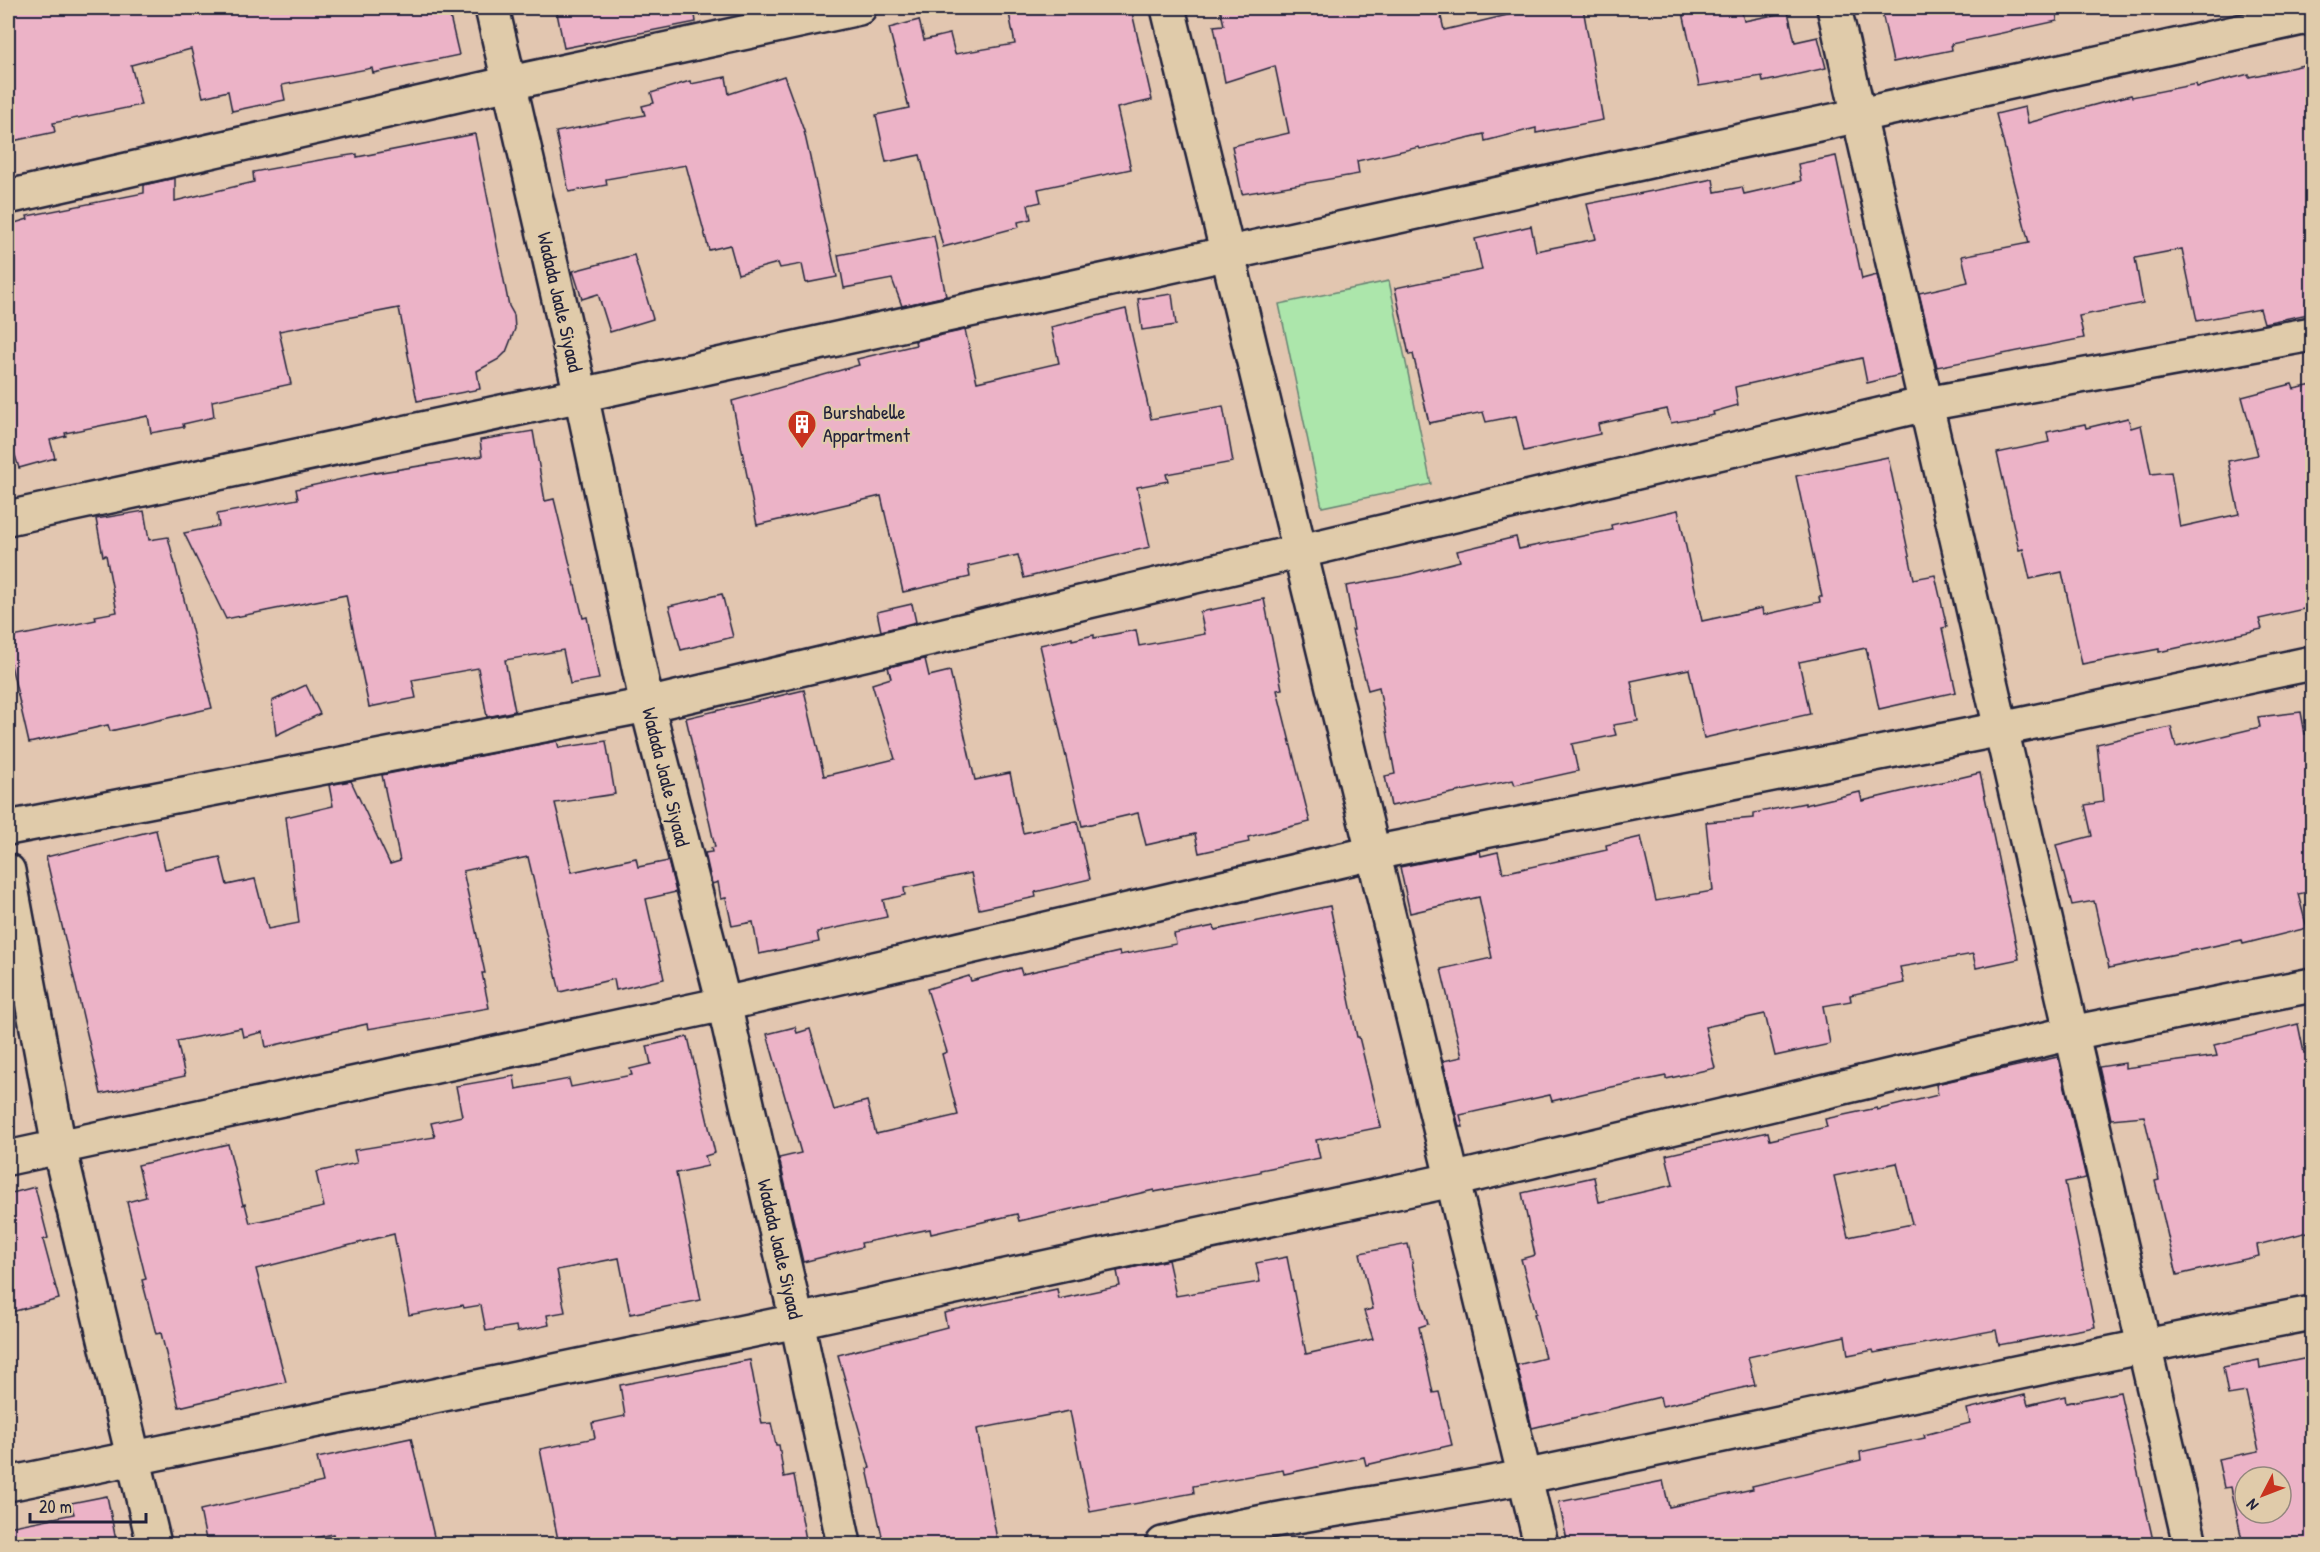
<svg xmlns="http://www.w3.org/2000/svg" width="2320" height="1552" font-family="'Patrick Hand',sans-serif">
	<rect width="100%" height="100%" fill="#e2c6b0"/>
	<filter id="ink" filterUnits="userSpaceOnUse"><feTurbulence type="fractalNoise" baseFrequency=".0167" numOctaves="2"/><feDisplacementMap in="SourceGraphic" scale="12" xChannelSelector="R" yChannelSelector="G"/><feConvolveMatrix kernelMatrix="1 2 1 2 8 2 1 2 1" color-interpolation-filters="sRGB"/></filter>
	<g filter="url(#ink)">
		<path fill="#ace6ab" stroke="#678473" stroke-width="1.5" d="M 1389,281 L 1431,484 L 1322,507 L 1279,304 Z"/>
		<g fill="#ecb3c7" stroke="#22223b" stroke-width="1.5" fill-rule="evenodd">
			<path d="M 8,8 L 448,8 L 459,55 L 373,73 L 372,68 L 282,85 L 285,100 L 232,111 L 228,91 L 203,97 L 191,49 L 131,65 L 141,105 L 53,123 L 55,132 L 8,142 Z"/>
			<path d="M 556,8 L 694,8 L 696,22 L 564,48 Z"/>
			<path d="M 1008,8 L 1131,8 L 1152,100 L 1117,108 L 1131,169 L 1038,189 L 1041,202 L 1028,205 L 1031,219 L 1018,222 L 1019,227 L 943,247 L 920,155 L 886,162 L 876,115 L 909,108 L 889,28 L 919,20 L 924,40 L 950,34 L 955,54 L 1015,44 Z"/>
			<path d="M 1220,8 L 1439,8 L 1444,30 L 1512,14 L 1511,8 L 1583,8 L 1603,120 L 1536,133 L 1536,128 L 1485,141 L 1484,134 L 1420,149 L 1419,147 L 1357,161 L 1359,174 L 1242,194 L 1232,146 L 1289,133 L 1275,66 L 1225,82 L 1214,26 L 1224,25 Z"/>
			<path d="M 1682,8 L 1741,8 L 1744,21 L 1788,12 L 1795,42 L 1818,37 L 1826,68 L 1763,82 L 1762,76 L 1699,86 Z"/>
			<path d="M 1881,8 L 2056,8 L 2057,21 L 1951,44 L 1952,50 L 1893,62 Z"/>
			<path d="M 2304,65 L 2313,102 L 2313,313 L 2264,323 L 2260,309 L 2197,321 L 2182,249 L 2135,258 L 2143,303 L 2079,316 L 2084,338 L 1937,367 L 1919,293 L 1968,282 L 1962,256 L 2029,243 L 1996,114 L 2025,107 L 2028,123 L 2131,95 L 2132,97 L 2196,84 L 2197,87 L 2249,74 L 2249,77 Z"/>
			<path d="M 784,76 L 804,131 L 837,277 L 806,283 L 802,264 L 780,268 L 778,263 L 738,274 L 730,245 L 709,250 L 686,165 L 606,179 L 607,185 L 569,192 L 556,132 L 645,115 L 642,106 L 654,103 L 651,93 L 690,81 L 691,84 L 726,77 L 729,94 Z"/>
			<path d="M 475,134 L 509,306 L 514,315 L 515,329 L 506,352 L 499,359 L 477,371 L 480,389 L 417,401 L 399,308 L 279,331 L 291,384 L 212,401 L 214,417 L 183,424 L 184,427 L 151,433 L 148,416 L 65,433 L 66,436 L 50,440 L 55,458 L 19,468 L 14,452 L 8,453 L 8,225 L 28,219 L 27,216 L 144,193 L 144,185 L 175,178 L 175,201 L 254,182 L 253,172 L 331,158 L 357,154 L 357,157 Z"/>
			<path d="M 1836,156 L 1862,279 L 1877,275 L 1900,375 L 1867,383 L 1862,358 L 1735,387 L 1738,405 L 1713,412 L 1714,415 L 1671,423 L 1667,409 L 1598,424 L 1600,434 L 1524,451 L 1516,416 L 1486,422 L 1483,412 L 1429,423 L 1413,354 L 1409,355 L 1395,288 L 1482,270 L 1475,239 L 1531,226 L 1536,251 L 1596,239 L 1587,204 L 1713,179 L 1715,192 L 1742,187 L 1744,194 L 1801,181 L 1798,164 Z"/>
			<path d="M 934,236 L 946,296 L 902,306 L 892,279 L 844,288 L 838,255 Z"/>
			<path d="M 634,255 L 653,319 L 610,332 L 598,294 L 582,299 L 573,271 Z"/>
			<path d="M 1172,294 L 1176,325 L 1142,330 L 1138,299 Z"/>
			<path d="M 1126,309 L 1151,419 L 1223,406 L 1233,462 L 1166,474 L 1168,481 L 1137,487 L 1150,547 L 1024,578 L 1018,555 L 968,566 L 970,577 L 903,592 L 881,496 L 757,525 L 732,401 L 859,365 L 857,359 L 916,345 L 915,341 L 965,330 L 977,382 L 1059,363 L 1051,327 Z"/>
			<path d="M 2292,384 L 2294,389 L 2313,385 L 2313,607 L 2259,619 L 2262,629 L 2159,652 L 2159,649 L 2082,664 L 2062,572 L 2030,579 L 2023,549 L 2019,550 L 1997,453 L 2049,442 L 2047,432 L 2085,424 L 2086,428 L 2128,418 L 2131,428 L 2141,425 L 2151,474 L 2171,472 L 2180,527 L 2239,514 L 2228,461 L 2258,455 L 2242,397 Z"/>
			<path d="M 533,431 L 545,501 L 554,499 L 583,618 L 587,617 L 599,679 L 570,684 L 563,650 L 505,660 L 515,711 L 487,717 L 478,668 L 412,680 L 416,698 L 369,707 L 346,595 L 226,619 L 184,533 L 219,526 L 217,514 L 298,499 L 296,489 L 375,472 L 375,473 L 482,456 L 480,440 Z"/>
			<path d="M 1888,457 L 1914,579 L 1935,575 L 1947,627 L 1942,628 L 1956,692 L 1879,709 L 1866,648 L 1799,662 L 1810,714 L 1704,738 L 1689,669 L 1631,681 L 1638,721 L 1613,725 L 1616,735 L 1572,744 L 1578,771 L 1515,785 L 1513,780 L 1391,806 L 1385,776 L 1395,774 L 1379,687 L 1368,690 L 1352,630 L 1354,630 L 1346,586 L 1403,576 L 1460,561 L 1457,551 L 1516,537 L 1519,549 L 1612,530 L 1611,525 L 1678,510 L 1702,621 L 1762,608 L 1763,615 L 1820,602 L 1819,597 L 1822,597 L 1796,476 Z"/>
			<path d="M 144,511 L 149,540 L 168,537 L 212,708 L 110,731 L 108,725 L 29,743 L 8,652 L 8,638 L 96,620 L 95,616 L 117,612 L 106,555 L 103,556 L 96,519 Z"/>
			<path d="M 722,594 L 733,637 L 681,650 L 669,606 Z"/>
			<path d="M 1264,599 L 1282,689 L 1277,690 L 1310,822 L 1248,837 L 1249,842 L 1199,853 L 1195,834 L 1146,845 L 1138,813 L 1082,826 L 1040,645 L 1072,638 L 1072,640 L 1094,635 L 1094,638 L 1136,630 L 1139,646 L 1205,634 L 1200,612 Z"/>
			<path d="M 912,604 L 916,622 L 881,631 L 877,612 Z"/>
			<path d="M 925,659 L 929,676 L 950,671 L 975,780 L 1010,773 L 1023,833 L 1077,821 L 1090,879 L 1035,892 L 1036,897 L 979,909 L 971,873 L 904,888 L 905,895 L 883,900 L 887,917 L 817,932 L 819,942 L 759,954 L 753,922 L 732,926 L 726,898 L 721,899 L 718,882 L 712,884 L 705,853 L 712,852 L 711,848 L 715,847 L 686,718 L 804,690 L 824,776 L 895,759 L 872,684 L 891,678 L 888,667 Z"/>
			<path d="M 306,685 L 320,714 L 276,735 L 272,701 Z"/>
			<path d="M 2301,712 L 2305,734 L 2313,732 L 2313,891 L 2298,894 L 2307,928 L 2243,944 L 2242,940 L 2109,968 L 2094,901 L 2072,905 L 2056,845 L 2092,836 L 2085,805 L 2103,802 L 2097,744 L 2171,727 L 2176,747 L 2260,727 L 2258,717 Z"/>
			<path d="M 557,741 L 559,748 L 606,741 L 615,794 L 555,803 L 572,872 L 636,858 L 638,867 L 668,861 L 676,892 L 646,899 L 664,979 L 616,990 L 614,979 L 560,992 L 528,857 L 463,871 L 485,973 L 482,973 L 489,1008 L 368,1029 L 367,1024 L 266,1047 L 263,1032 L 243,1037 L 241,1028 L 177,1041 L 185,1076 L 101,1094 L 46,857 L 156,830 L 165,869 L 220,857 L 227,885 L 255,879 L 268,929 L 299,923 L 286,817 L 333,806 L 329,785 L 351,781 L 390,864 L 400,861 L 382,775 Z"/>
			<path d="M 1980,773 L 2019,959 L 1976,968 L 1973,954 L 1900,967 L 1904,983 L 1850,995 L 1851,1001 L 1823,1006 L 1830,1044 L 1775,1056 L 1765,1014 L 1705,1027 L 1715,1068 L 1666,1079 L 1666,1076 L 1607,1088 L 1552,1101 L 1550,1095 L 1460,1115 L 1463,1127 L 1459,1127 L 1443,1061 L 1462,1057 L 1441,969 L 1492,958 L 1479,897 L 1410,913 L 1400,867 L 1480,851 L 1481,856 L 1498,852 L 1503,873 L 1607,850 L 1606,845 L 1641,837 L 1656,901 L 1713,891 L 1706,822 L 1754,818 L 1754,813 L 1805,803 L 1805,805 L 1860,792 L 1862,801 Z"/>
			<path d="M 1330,906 L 1357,1037 L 1359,1037 L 1381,1127 L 1316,1140 L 1320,1158 L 1260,1170 L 1260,1172 L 1154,1192 L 1154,1190 L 1019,1221 L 1017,1214 L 931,1234 L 930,1229 L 861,1243 L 862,1247 L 803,1262 L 779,1158 L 801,1153 L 767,1034 L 795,1027 L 797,1033 L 810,1029 L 834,1110 L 867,1101 L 876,1134 L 958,1115 L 942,1054 L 947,1052 L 927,989 L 969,976 L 971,981 L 1020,968 L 1022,974 L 1119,952 L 1120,955 L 1176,944 L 1174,934 L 1214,926 L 1215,930 Z"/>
			<path d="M 2298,1024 L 2304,1053 L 2313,1051 L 2312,1231 L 2257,1245 L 2259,1256 L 2177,1275 L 2155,1181 L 2159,1180 L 2144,1116 L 2111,1119 L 2099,1067 L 2125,1063 L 2125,1068 L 2217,1056 L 2214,1045 Z"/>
			<path d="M 688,1037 L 715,1153 L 705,1156 L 708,1166 L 676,1173 L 701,1300 L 630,1314 L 619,1258 L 557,1270 L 565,1312 L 547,1315 L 549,1325 L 517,1332 L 516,1326 L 486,1331 L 481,1305 L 464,1308 L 463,1305 L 409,1315 L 394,1234 L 256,1269 L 286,1382 L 179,1407 L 161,1333 L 156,1334 L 142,1280 L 146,1279 L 127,1202 L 146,1197 L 138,1165 L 228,1144 L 243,1205 L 245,1204 L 250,1223 L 324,1207 L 316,1172 L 357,1163 L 354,1150 L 435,1137 L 431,1123 L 462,1116 L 456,1086 L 514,1076 L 516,1089 L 569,1079 L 571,1087 L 632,1075 L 630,1069 L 651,1064 L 647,1046 Z"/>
			<path d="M 2058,1057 L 2086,1178 L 2065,1182 L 2095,1327 L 1999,1345 L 1996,1330 L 1874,1353 L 1873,1350 L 1848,1355 L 1845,1336 L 1748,1357 L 1755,1385 L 1662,1406 L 1660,1397 L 1532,1428 L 1517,1365 L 1545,1358 L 1534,1314 L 1536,1313 L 1521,1259 L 1535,1255 L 1522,1193 L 1594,1177 L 1599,1202 L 1673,1185 L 1666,1155 L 1768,1132 L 1770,1140 L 1827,1127 L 1825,1119 L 1877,1108 L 1877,1110 L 1938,1095 L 1936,1084 ZM 1897,1163 L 1912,1224 L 1848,1237 L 1834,1176 Z"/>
			<path d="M 35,1187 L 48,1238 L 43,1240 L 59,1299 L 8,1313 L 8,1194 Z"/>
			<path d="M 1408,1244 L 1419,1295 L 1428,1324 L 1419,1327 L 1433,1393 L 1439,1392 L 1452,1445 L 1366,1465 L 1364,1457 L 1284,1474 L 1283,1470 L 1193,1486 L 1194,1493 L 1090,1512 L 1070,1411 L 977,1429 L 998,1545 L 884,1545 L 867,1469 L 870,1468 L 838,1355 L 947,1327 L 944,1313 L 1057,1289 L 1059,1299 L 1120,1286 L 1117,1271 L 1168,1260 L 1176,1296 L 1260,1282 L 1256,1263 L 1287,1257 L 1306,1354 L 1373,1339 L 1364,1311 L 1373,1309 L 1360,1253 Z"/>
			<path d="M 2313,1357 L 2313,1545 L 2243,1545 L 2231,1487 L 2224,1488 L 2218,1459 L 2259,1451 L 2246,1392 L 2228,1395 L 2223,1367 L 2259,1360 L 2260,1368 ZM 2245,1477 L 2281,1477 L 2281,1513 L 2245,1513 Z"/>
			<path d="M 750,1360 L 762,1424 L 771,1423 L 776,1445 L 779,1445 L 784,1477 L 794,1475 L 807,1545 L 559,1545 L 540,1449 L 595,1438 L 592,1423 L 625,1416 L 620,1385 Z"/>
			<path d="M 2120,1392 L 2154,1545 L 1568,1545 L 1559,1502 L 1663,1481 L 1669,1507 L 1753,1489 L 1752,1486 L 1861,1460 L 1860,1452 L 1925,1438 L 1924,1435 L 1970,1423 L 1967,1409 L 2025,1395 L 2028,1405 L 2065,1396 L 2066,1403 Z"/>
			<path d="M 411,1438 L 436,1545 L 336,1545 L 333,1534 L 285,1545 L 207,1545 L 200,1510 L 323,1482 L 317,1458 Z"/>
			<path d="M 107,1496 L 117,1545 L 8,1545 L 8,1527 L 74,1514 L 71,1503 Z"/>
		</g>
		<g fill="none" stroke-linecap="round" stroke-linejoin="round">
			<g stroke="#22223b" stroke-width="38">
				<g id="minor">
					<path d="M 1168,8 L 1541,1544"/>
					<path d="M 1834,8 L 2190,1544"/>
					<path d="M 8,197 L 510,83 L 859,8"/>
					<path d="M 8,828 L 647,705 L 1926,404 L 2312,334"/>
					<path d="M 8,871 L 59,1147 L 154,1544"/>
					<path d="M 8,1158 L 724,1004 L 1373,853 L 2001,729 L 2312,663"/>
					<path d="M 8,1484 L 797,1321 L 1452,1180 L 2071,1033 L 2312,985"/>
					<path d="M 1163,1544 C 1283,1513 1407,1501 1528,1476 C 1790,1422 2050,1363 2312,1313"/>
				</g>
			</g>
			<g stroke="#22223b" stroke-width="38">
				<path id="tertiary" d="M 8,518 L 581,395"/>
			</g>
			<g stroke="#22223b" stroke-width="38">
				<g id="secondary">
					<path d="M 492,8 L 581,395 L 647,705 L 724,1004 L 797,1321 L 844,1544"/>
					<path d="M 581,395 L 2312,16"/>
				</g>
			</g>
			<use href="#minor" stroke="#e0cbaa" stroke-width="33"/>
			<use href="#tertiary" stroke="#e0cbaa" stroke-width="33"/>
			<use href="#secondary" stroke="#e0cbaa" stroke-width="33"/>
		</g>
	</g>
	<defs>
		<g id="building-pin" transform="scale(1.5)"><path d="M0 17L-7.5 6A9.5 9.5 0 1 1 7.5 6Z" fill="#c8321e" stroke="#e0cbaa"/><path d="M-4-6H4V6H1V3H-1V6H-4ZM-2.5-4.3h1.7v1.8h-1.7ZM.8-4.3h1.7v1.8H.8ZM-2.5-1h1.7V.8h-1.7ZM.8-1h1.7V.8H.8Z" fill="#fff"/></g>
	</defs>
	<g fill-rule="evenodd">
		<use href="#building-pin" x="802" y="424"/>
	</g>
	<g text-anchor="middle" stroke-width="4.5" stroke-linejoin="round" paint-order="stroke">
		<g font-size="20" fill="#22223b" stroke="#e0cbaa">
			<text transform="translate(560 302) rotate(77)" y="7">Wadada Jaale Siyaad</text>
			<text transform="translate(666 777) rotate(76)" y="7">Wadada Jaale Siyaad</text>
			<text transform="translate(780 1249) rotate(77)" y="7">Wadada Jaale Siyaad</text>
		</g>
		<g font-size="20" fill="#22223b" stroke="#e0cbaa" text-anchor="start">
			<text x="823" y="419">Burshabelle<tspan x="823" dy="23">Appartment</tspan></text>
		</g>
	</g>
	<rect width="2320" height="1552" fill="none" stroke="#e0cbaa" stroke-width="30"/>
	<rect x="15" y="15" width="2290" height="1522" fill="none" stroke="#22223b" stroke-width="2" filter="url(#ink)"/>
	<g transform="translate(2263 1495) rotate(228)"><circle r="28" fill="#e0cbaa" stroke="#94877e" stroke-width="1.5"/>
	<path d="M0-4.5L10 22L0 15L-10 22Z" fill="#c8321e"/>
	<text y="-9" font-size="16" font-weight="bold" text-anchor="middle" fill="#22223b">N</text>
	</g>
	<path d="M30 1513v9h116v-9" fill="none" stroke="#22223b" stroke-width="3"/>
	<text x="39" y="1513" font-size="18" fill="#22223b" stroke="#e0cbaa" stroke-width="4.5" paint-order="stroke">20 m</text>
</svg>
